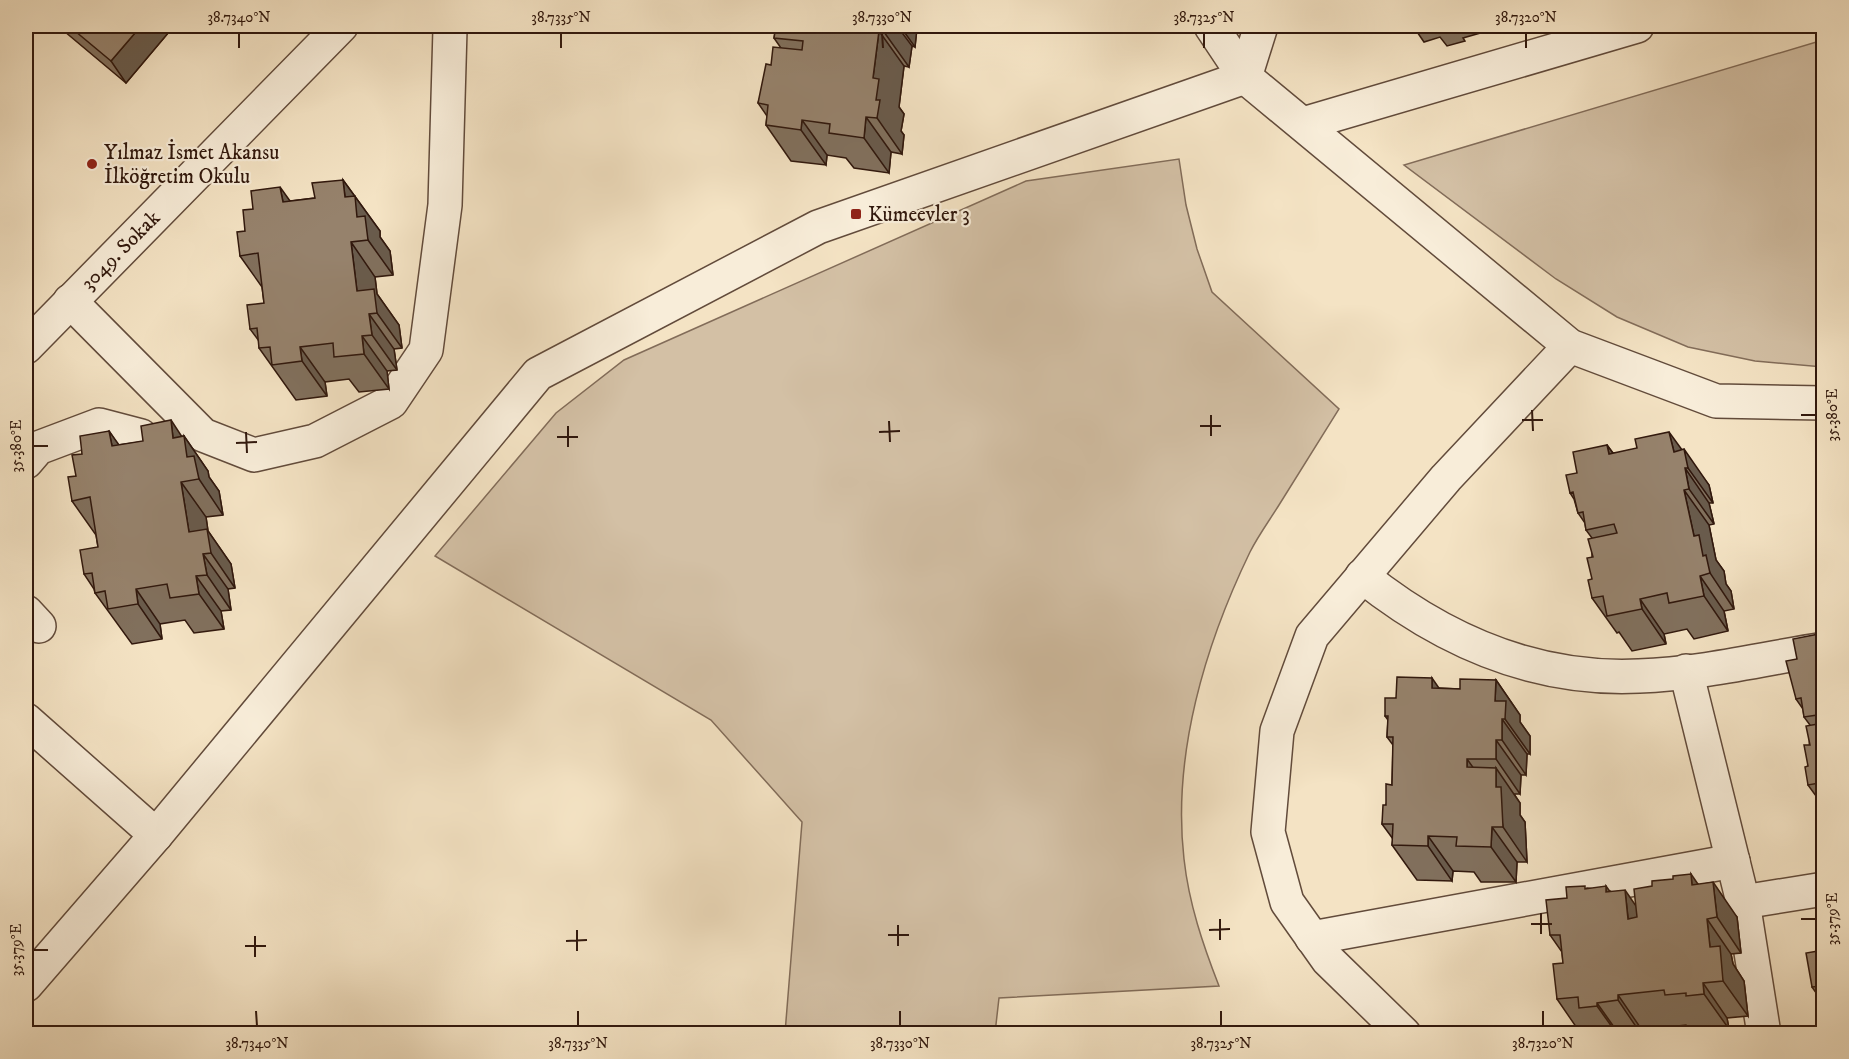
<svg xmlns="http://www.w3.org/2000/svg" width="1849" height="1059" font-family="'IM FELL DW Pica',serif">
	<rect width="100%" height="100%" fill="#f4e3c4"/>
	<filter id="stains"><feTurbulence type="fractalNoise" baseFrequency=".00333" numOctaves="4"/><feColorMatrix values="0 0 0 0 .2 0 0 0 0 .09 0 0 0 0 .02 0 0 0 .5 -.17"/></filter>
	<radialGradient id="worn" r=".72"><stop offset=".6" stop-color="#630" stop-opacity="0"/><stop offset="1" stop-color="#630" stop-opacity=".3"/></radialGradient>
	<g fill="#d3c0a5" stroke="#826c59" stroke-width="1.5">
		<path d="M 1823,40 L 1823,367 L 1755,361 L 1688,347 L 1617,317 L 1556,279 L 1404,165 Z"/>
		<path d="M 1179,159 L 1186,205 L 1197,249 L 1212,292 L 1339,409 C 1319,441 1299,473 1279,505 C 1269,521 1258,536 1250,552 C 1205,645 1172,755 1184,859 C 1189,904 1203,945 1219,986 L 999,998 L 995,1033 L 785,1033 L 802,822 L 711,720 L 435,556 L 556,413 L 624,360 L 1026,181 Z"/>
	</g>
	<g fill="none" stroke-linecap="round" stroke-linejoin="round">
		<g stroke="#624b3b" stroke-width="36">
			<g id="minor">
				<path d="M 1211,26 L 1245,77 L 1570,346 L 1716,401 L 1824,403"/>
				<path d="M 1245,77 L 1261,26"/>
				<path d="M 1303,124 L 1637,26"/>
				<path d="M 70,301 L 203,435 L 254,455 L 315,441 L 391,402 L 426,350 L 445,205 L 450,29 L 448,26"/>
				<path d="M 26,347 L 341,26"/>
				<path d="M 26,462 L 38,448 L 99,425 L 141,436"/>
				<path d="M 1362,576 C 1442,640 1534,681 1639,676 C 1700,674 1763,659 1824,649"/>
				<path d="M 26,612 L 39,626"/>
				<path d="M 1686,671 L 1743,902 L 1764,1034"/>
				<path d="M 26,720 L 156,835"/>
				<path d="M 1743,902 L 1824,889"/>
				<path d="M 1312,938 L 1733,861"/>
				<path d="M 26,985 L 156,835 L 538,374 L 818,227 L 1245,77"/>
				<path d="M 1404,1034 L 1328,960 L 1287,902 L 1268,832 L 1277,731 L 1312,636 L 1446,478 L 1570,346"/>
			</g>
		</g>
		<use href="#minor" stroke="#f8edd9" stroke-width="33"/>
	</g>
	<g fill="#81705d" stroke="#31180d" stroke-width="1.5">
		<path d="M 58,26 L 174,26 L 126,83 Z"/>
		<path d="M 776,26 L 915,26 L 917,28 L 915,47 L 912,46 L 909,67 L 904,66 L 899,107 L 904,114 L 901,131 L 904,135 L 902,154 L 891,152 L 889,173 L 854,168 L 846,158 L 827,155 L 826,165 L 791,161 L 766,125 L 767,116 L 758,103 L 771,65 L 781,48 L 774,38 Z"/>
		<path d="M 1413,26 L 1486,26 L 1482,27 L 1484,32 L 1463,38 L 1465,41 L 1447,46 L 1440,37 L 1424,42 Z"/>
		<path d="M 343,180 L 380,231 L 380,237 L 390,251 L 393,275 L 375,277 L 377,294 L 399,325 L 402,348 L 394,349 L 397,370 L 387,371 L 389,389 L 359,392 L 349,379 L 325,382 L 327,396 L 296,400 L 259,348 L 259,341 L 250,329 L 264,303 L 262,287 L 240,256 L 245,231 L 253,209 L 290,201 L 315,198 Z"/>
		<path d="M 109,431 L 118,445 L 184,436 L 208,471 L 209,477 L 219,491 L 223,515 L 206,517 L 208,531 L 231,564 L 235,588 L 228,589 L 231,610 L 221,611 L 224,629 L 194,633 L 185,620 L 160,624 L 162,639 L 132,644 L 95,593 L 94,589 L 84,574 L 98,547 L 96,535 L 72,501 L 76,476 L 82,454 Z"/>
		<path d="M 1607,445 L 1613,453 L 1682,450 L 1709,485 L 1713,503 L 1709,503 L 1714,524 L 1709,525 L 1716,560 L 1724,571 L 1726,584 L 1731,591 L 1734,609 L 1724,611 L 1728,631 L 1694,639 L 1687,629 L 1664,634 L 1666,644 L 1632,651 L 1619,632 L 1617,633 L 1592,598 L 1592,538 L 1586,530 L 1585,523 L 1578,513 L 1574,499 L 1570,493 L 1577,473 Z"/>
		<path d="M 1824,633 L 1824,807 L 1808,785 L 1810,725 L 1804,717 L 1803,709 L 1796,699 L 1797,659 Z"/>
		<path d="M 1496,680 L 1520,715 L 1520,722 L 1530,736 L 1530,754 L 1527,754 L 1526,775 L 1521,775 L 1520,794 L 1514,794 L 1520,803 L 1520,815 L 1525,822 L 1527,862 L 1517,862 L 1516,882 L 1481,882 L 1474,872 L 1453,871 L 1452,881 L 1417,880 L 1392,845 L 1393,839 L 1382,824 L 1386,805 L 1392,785 L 1393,745 L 1387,737 L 1388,720 L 1385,716 L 1396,698 L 1439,688 L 1460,689 Z"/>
		<path d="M 1698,884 L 1737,917 L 1741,953 L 1731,954 L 1733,964 L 1744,981 L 1748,1016 L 1727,1018 L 1729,1029 L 1710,1031 L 1708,1028 L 1689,1030 L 1686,1025 L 1642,1030 L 1642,1034 L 1597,1034 L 1597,1033 L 1581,1034 L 1557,999 L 1563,963 L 1562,952 L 1550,935 L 1567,898 L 1587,888 L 1610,891 L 1635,905 Z"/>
		<path d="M 1824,950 L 1824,1004 L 1812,987 Z"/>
	</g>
	<g fill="#695b4c" stroke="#31180d" stroke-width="1.5">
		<path d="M 141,26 L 174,26 L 126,83 L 111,61 Z"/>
		<path d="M 885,26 L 897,26 L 912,46 L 909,67 L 884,32 Z"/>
		<path d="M 900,26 L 915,26 L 917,28 L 915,47 Z"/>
		<path d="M 879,31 L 904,66 L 899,107 L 904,114 L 901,131 L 904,135 L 902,154 L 877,118 L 876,100 L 873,78 Z"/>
		<path d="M 866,117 L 891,152 L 889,173 L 864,138 Z"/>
		<path d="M 802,120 L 827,155 L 826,165 L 801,130 Z"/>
		<path d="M 343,180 L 380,231 L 380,237 L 390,251 L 393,275 L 368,240 L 345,197 Z"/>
		<path d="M 280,187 L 305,222 L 283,202 Z"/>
		<path d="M 351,242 L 375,277 L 377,294 L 399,325 L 402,348 L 377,313 L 357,291 Z"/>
		<path d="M 369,314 L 394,349 L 397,370 L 372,335 Z"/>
		<path d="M 362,336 L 387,371 L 389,389 L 364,354 Z"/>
		<path d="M 300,347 L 325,382 L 327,396 L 302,361 Z"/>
		<path d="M 171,420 L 184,440 L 184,436 L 208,471 L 209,477 L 219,491 L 223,515 L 199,479 L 173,438 Z"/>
		<path d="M 109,431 L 134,466 L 112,446 Z"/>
		<path d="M 1669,432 L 1685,454 L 1684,449 L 1709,485 L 1713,503 L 1688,468 L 1674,452 Z"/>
		<path d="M 1607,445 L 1632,480 L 1609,454 Z"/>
		<path d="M 1685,468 L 1709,503 L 1714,524 L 1689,489 Z"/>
		<path d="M 181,482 L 206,517 L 208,531 L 231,564 L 235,588 L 211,553 L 189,532 Z"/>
		<path d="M 1684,490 L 1709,525 L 1716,560 L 1724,571 L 1726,584 L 1731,591 L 1734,609 L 1710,573 L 1703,556 L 1694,536 Z"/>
		<path d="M 203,554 L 228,589 L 231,610 L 207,575 Z"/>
		<path d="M 196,576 L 221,611 L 224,629 L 199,594 Z"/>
		<path d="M 1700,576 L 1724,611 L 1728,631 L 1704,596 Z"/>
		<path d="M 136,589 L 160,624 L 162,639 L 138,604 Z"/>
		<path d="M 1640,599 L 1664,634 L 1666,644 L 1642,609 Z"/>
		<path d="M 1432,678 L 1456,713 L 1432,688 Z"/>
		<path d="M 1496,680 L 1520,715 L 1520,722 L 1530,736 L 1530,754 L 1505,719 L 1495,701 Z"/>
		<path d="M 1502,719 L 1527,754 L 1526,775 L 1502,740 Z"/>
		<path d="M 1496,740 L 1521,775 L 1520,794 L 1496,759 Z"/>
		<path d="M 1467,759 L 1492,794 L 1467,767 Z"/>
		<path d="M 1496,768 L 1520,803 L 1520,815 L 1525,822 L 1527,862 L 1503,827 L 1496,787 Z"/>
		<path d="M 1492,827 L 1517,862 L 1516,882 L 1491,847 Z"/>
		<path d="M 1428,836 L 1453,871 L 1452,881 L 1428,846 Z"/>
		<path d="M 1691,874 L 1715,909 L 1692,885 Z"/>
		<path d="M 1713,882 L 1737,917 L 1741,953 L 1717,917 Z"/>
		<path d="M 1606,886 L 1628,917 L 1625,890 L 1649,925 L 1652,954 L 1606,892 Z"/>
		<path d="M 1707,919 L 1731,954 L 1733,964 L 1744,981 L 1748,1016 L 1723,981 L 1710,947 Z"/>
		<path d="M 1703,983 L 1727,1018 L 1729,1029 L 1704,994 Z"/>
		<path d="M 1618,995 L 1642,1030 L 1642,1034 L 1641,1034 L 1618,1000 Z"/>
		<path d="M 1597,1003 L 1619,1034 L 1617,1034 L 1597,1006 Z"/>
	</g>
	<g fill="#96826c" stroke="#31180d" stroke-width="1.5">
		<path d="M 69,26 L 141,26 L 111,61 Z"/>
		<path d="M 776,26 L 885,26 L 884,32 L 879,31 L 873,78 L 879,79 L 876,100 L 880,100 L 877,118 L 866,117 L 864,138 L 829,133 L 830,124 L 802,120 L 801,130 L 766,125 L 768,105 L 758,103 L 766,64 L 771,65 L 773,47 L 802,50 L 803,41 L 774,38 Z"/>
		<path d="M 343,180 L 345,197 L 355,196 L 357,217 L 365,216 L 368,240 L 351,242 L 357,291 L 374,289 L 377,313 L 369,314 L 372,335 L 362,336 L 364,354 L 334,357 L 333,343 L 300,347 L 302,361 L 272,365 L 270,347 L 259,348 L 257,328 L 250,329 L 247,305 L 264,303 L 258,253 L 240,256 L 237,232 L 245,231 L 243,210 L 253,209 L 251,191 L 280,187 L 283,202 L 315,198 L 312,183 Z"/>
		<path d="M 171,420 L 173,438 L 184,436 L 187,457 L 194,456 L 199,479 L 181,482 L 189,532 L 207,529 L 211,553 L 203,554 L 207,575 L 196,576 L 199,594 L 170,598 L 167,584 L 136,589 L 138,604 L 108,609 L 105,591 L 95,593 L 92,573 L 84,574 L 80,550 L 98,547 L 90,497 L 72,501 L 68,477 L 76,476 L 72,455 L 82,454 L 80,436 L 109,431 L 112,446 L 143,441 L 141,426 Z"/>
		<path d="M 1669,432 L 1674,452 L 1684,449 L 1688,468 L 1685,468 L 1689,489 L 1684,490 L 1694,536 L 1699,535 L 1703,556 L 1706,555 L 1710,573 L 1700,576 L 1704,596 L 1669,603 L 1667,593 L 1640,599 L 1642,609 L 1607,616 L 1603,596 L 1592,598 L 1588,580 L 1592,579 L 1587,558 L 1593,557 L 1588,539 L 1617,533 L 1614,524 L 1586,530 L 1583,512 L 1578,513 L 1573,492 L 1570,493 L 1566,475 L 1577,473 L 1573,452 L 1607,445 L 1609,454 L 1637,448 L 1635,439 Z"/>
		<path d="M 1824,633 L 1824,714 L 1804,717 L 1801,698 L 1796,699 L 1786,661 L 1797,659 L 1793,639 Z"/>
		<path d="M 1397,677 L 1432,678 L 1432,688 L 1460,689 L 1460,679 L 1496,680 L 1495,701 L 1506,701 L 1505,719 L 1502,719 L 1502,740 L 1496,740 L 1496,759 L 1467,759 L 1467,767 L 1496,768 L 1496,787 L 1501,787 L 1503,827 L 1492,827 L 1491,847 L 1456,846 L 1457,837 L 1428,836 L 1428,846 L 1392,845 L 1393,824 L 1382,824 L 1383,805 L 1386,805 L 1386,784 L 1392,785 L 1393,737 L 1387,737 L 1388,716 L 1385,716 L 1385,698 L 1396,698 Z"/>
		<path d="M 1824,723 L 1824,804 L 1823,804 L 1819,783 L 1808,785 L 1805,767 L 1808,766 L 1804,745 L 1810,745 L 1806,726 Z"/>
		<path d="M 1691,874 L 1692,885 L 1713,882 L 1717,917 L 1707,919 L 1710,947 L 1720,946 L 1723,981 L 1703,983 L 1704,994 L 1686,996 L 1686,993 L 1665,995 L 1664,990 L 1618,995 L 1618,1000 L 1597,1003 L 1597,1006 L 1579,1008 L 1578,997 L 1557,999 L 1553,964 L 1563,963 L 1560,935 L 1550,935 L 1546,900 L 1567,898 L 1566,887 L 1585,886 L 1585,889 L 1606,886 L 1606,892 L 1625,890 L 1628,919 L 1637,917 L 1634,889 L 1652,886 L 1652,881 L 1673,879 L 1673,876 Z"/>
		<path d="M 1824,950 L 1824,1002 L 1821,986 L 1812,987 L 1806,953 Z"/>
		<path d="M 1824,1015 L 1824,1034 L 1819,1034 L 1816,1016 Z"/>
	</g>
	<path fill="none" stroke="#31180d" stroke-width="2" d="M 239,33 L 239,48M 561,33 L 561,48M 882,33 L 883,48M 1204,33 L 1204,48M 1526,33 L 1526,48M 1532,410 L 1533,431M 1211,415 L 1211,436M 1801,415 L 1816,415M 1522,420 L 1543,420M 889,421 L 890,442M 568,426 L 568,447M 1200,426 L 1221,426M 246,432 L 247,453M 879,432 L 900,431M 557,437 L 578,437M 236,443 L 257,442M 33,446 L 48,446M 1541,913 L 1541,934M 1220,919 L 1220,940M 1801,919 L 1816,919M 1531,924 L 1552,924M 898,925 L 898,946M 577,930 L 577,951M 1209,930 L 1230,929M 888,935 L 909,935M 255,936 L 255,957M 566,941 L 587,940M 245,946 L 266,946M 33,950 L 48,950M 256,1011 L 257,1026M 578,1011 L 578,1026M 900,1011 L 900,1026M 1221,1011 L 1221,1026M 1543,1011 L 1543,1026"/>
	<g fill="#8f2418" stroke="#f8edd9" stroke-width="2">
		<circle cx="92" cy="164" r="6"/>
		<rect x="850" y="208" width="12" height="12" rx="3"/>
	</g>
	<g text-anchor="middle" stroke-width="4.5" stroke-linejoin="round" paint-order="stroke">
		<g font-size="21" fill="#31180d" stroke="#f8edd9" text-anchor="start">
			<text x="104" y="159">Yılmaz İsmet Akansu<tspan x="104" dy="24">İlköğretim Okulu</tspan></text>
			<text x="868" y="221">Kümeevler 3</text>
		</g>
		<g font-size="21" fill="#31180d" stroke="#f8edd9">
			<text transform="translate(120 250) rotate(-45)" y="7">3049. Sokak</text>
		</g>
	</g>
	<rect width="1849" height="1059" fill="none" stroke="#f4e3c4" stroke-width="66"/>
	<rect x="33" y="33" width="1783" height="993" fill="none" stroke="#31180d" stroke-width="2"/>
	<g font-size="15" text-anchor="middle" fill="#31180d">
		<text x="239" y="22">38.7340°N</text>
		<text x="561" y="22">38.7335°N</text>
		<text x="882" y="22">38.7330°N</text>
		<text x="1204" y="22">38.7325°N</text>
		<text x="1526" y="22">38.7320°N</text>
		<text transform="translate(1832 415) rotate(-90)" y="5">35.380°E</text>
		<text transform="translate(16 446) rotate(-90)" y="5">35.380°E</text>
		<text transform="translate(1832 919) rotate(-90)" y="5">35.379°E</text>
		<text transform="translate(16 950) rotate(-90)" y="5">35.379°E</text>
		<text x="257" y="1048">38.7340°N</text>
		<text x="578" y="1048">38.7335°N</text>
		<text x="900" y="1048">38.7330°N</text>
		<text x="1221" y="1048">38.7325°N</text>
		<text x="1543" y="1048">38.7320°N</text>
	</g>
	<rect width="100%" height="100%" filter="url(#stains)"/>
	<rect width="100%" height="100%" fill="url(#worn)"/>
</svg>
